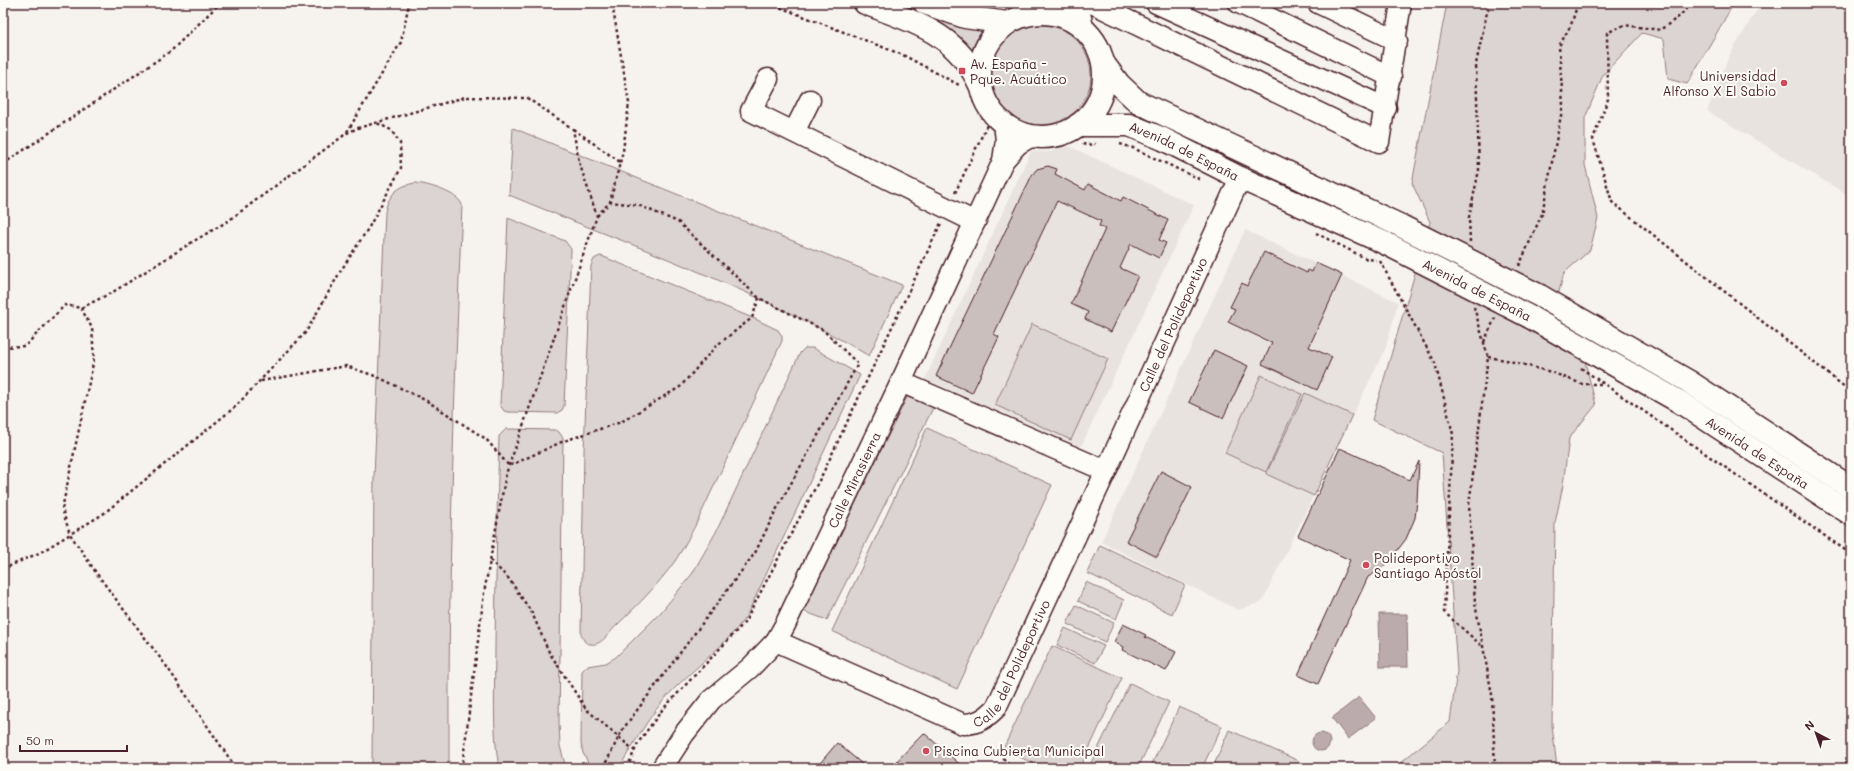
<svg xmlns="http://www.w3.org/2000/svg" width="1854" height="771" font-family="Mali,sans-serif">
	<rect width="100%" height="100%" fill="#f6f3ef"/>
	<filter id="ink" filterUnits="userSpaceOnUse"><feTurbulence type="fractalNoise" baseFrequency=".025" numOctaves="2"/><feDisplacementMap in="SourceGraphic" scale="8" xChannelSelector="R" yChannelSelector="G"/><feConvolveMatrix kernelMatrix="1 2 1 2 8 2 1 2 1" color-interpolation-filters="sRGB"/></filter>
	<g filter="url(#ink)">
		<g fill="#e9e3e0">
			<path d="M 1761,3 L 1851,3 L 1851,197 L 1707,111 L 1729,56 Z"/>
			<path d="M 1067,145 L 1194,205 L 1081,447 L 925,379 L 1031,151 L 1051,152 Z"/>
			<path d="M 1245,230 L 1398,302 L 1386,347 L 1262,602 L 1238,610 L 1101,542 Z"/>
		</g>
		<g fill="#dcd4d2" stroke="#937a7e">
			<path d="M 888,3 L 903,3 L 937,17 L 990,30 L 981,42 L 975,55 L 962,42 Z"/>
			<path d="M 1447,3 L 1734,3 L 1687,84 L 1668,79 L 1664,39 L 1642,33 L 1603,75 L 1585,118 L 1585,165 L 1598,218 L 1590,250 L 1564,273 L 1557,299 L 1581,346 L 1596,405 L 1569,438 L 1563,485 L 1555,523 L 1552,725 L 1557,768 L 1394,768 L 1450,722 L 1457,671 L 1442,453 L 1372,420 L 1430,222 L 1412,183 Z"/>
			<circle cx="1041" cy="75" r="50"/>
			<path d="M 513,128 L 902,285 L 869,356 C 756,288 631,246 509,195 Z"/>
			<path d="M 416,183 C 427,184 459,193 462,205 C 454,393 448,580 449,768 L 372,768 L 374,477 L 385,212 C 388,195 398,185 416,183 Z"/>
			<path d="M 508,218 L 565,241 L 571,249 L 564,406 L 562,410 L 557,413 L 508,412 L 504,411 L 500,405 Z"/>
			<path d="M 600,256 L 604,257 L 755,319 L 778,330 L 782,336 L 782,341 C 762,384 742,427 722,469 C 707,500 694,532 675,561 C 658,585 637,606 616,626 C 607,635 599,650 585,642 L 581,635 L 584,451 L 591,266 L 594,259 Z"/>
			<path d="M 1032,324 L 1108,359 L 1071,440 L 995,405 Z"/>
			<path d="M 805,348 L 813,348 L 860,375 L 747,615 C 727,645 696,666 671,692 C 650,714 635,742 619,768 L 591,768 L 583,753 L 581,744 L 582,671 L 587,666 L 606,663 L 616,657 L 661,612 L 692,574 L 716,532 L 800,353 Z"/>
			<path d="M 1261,375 L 1302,394 L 1266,472 L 1225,453 Z"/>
			<path d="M 1305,393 L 1352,415 L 1314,496 L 1266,474 Z"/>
			<path d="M 907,397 L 934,406 L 827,620 L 803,611 Z"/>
			<path d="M 927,428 L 1052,485 L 957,689 L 832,631 Z"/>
			<path d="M 506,429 L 556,430 L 559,432 L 563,438 L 559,723 L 560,746 L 566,768 L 499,768 C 492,729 495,686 495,646 C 496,576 497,506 499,436 Z"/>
			<path d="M 1100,545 L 1185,585 L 1172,614 L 1087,573 Z"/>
			<path d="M 1086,582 L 1124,600 L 1116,619 L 1078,601 Z"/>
			<path d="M 1076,605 L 1114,623 L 1105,642 L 1067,624 Z"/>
			<path d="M 1065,628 L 1104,646 L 1095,663 L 1057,645 Z"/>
			<path d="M 1052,646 L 1122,678 L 1080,768 L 1043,768 L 1003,749 Z"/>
			<path d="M 1130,683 L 1169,702 L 1138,768 L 1097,768 L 1090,765 Z"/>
			<path d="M 1179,707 L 1222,726 L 1202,768 L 1150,768 Z"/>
			<path d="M 1229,730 L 1299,761 L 1296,768 L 1220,768 L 1214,765 Z"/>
		</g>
		<g fill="#bbabac" stroke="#8e7378">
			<path d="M 1379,614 L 1407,614 L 1408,667 L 1380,667 Z"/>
			<path d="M 1359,697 L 1376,718 L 1348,739 L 1332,718 Z"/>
			<circle cx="1321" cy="742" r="9"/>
		</g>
		<g fill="#cbbfbe" stroke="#4a1f2b">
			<path d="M 1048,166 L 1057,169 L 1055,174 L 1085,190 L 1088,184 L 1121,201 L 1123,197 L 1168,220 L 1159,240 L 1166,243 L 1159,258 L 1131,244 L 1120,268 L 1138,276 L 1111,332 L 1085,319 L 1088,312 L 1071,304 L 1105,229 L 1099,226 L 1101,221 L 1057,201 L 994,334 L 999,337 L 972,393 L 936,376 L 1032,175 L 1037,169 Z"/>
			<path d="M 1264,252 L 1307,273 L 1308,270 L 1312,272 L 1316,263 L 1342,275 L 1309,347 L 1332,357 L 1317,390 L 1262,364 L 1272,343 L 1228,322 L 1235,309 L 1230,307 L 1242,283 L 1247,286 Z"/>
			<path d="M 1214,350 L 1248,366 L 1223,418 L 1189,402 Z"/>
			<path d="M 1340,448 L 1410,480 L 1419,461 L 1417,501 L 1415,518 L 1406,539 L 1393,556 L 1380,570 L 1368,577 L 1318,684 L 1298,675 L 1350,560 L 1298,536 Z"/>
			<path d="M 1161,471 L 1192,487 L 1157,557 L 1126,541 Z"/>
			<path d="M 1123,624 L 1146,635 L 1145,637 L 1176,652 L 1166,671 L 1122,650 L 1123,647 L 1114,642 Z"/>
			<path d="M 924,733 L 964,768 L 890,768 Z"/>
			<path d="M 837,743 L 867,768 L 816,768 Z"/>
		</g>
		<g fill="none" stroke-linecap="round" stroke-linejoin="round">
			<g stroke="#4a1f2b" stroke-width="23">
				<g id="minor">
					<path d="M 1078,3 L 1083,28"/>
					<path d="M 1092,3 L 1379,142 L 1401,3"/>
					<path d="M 1156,3 L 1386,108"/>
					<path d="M 1239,3 L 1391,77"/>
					<path d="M 1318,3 L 1397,41"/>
					<path d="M 1054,13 L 1068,7 L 1071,3"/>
					<path d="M 768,79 L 751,111 L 975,222"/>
					<path d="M 794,132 L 810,100"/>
					<path d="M 1003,161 L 1018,144 L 1032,136"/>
					<path id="s1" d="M 1106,471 L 1240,178"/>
					<path id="s2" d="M 776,641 L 963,724 C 978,724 986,718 996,708 L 1106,471 L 901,382"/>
					<path id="s3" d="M 662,768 L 684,734 L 711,700 L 751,667 L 776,641 L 785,625 L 901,382 L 1003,161 L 1006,140 L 1004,124"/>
				</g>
			</g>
			<g stroke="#4a1f2b" stroke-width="25">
				<g id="major">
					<path d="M 865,3 C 915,23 956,32 980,85"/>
					<path d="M 925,3 L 965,17 L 1007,23"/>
					<circle cx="1042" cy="75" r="62"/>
					<path d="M 1104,64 L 1119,84 L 1138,102 L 1401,226"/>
					<path id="s4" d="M 1078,125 L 1129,125 L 1163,139 L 1240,178 L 1387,244"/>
					<path d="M 1540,296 L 1688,381 L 1851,488"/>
					<path id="s5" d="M 1530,317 L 1680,402 L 1851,514"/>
				</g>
			</g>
			<g stroke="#4a1f2b" stroke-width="2.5" stroke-dasharray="3 3" stroke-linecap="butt">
				<path d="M 769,3 L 903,55 L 959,85"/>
				<path d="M 1691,3 L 1680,16 L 1660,30 L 1624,25 L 1607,33 L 1608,99 L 1593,139 L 1612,202 L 1851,392"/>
				<path d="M 973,101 L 988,123"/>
				<path d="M 573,129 L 620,162"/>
				<path d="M 347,132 L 401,42 L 409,3"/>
				<path d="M 1083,143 L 1085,145 L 1095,144"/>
				<path d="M 1120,144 L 1133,148 L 1201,180"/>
				<path d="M 1045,147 L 1071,141"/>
				<path d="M 3,164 L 171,51 L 220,3"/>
				<path d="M 955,193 L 987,125"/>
				<path d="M 597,216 L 610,202 L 623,151 L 629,103 L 612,3"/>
				<path d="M 1316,233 L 1367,259 L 1377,260"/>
				<path d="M 1470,242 L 1469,217 L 1479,170 L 1476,64 L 1489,3"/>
				<path d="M 1380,261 L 1435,363 L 1453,434 L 1444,612 L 1482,646"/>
				<path d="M 1519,266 L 1542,214 L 1563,105 L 1559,46 L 1571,25 L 1578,3"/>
				<path d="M 1474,307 L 1488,357 L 1469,505 L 1475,603 L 1492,695 L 1495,768"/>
				<path d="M 81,308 L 92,328 L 94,359 L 62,509 L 70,534 L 97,574 L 167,667 L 236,768"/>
				<path d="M 1484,342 L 1495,318"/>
				<path d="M 3,347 L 25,346 L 65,305 L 81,308 L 113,292 L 194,241 L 228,221 L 347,133 L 358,128 L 465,97 L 527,98 L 573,129 L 579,162 L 597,216 L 506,474 L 484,593 L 462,768"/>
				<path d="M 1488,357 L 1506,360 L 1551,372 L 1582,384 L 1604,384"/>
				<path d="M 1581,368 L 1851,554"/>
				<path d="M 261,381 L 346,366 L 378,377 L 427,401 L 486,439 L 509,466 L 564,441 L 621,422 L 680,387 L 716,346 L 752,318 L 759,298"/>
				<path d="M 490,560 L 509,579 L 532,613 L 549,652 L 586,709 L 635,751"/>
				<path d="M 3,569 L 41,552 L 103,514 L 235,407 L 306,332 L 340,272 L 369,227 L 401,168 L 400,143 L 391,130 L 377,123"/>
				<path d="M 1003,758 L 1011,768"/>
				<path d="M 603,768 L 623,729 L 755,553 L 775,512 L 858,364 L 823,330 L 759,298 L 678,222 L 638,205 L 610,202"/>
				<path d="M 627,768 L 638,743 L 662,710 L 745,622 L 824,471 L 941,223"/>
			</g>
			<use href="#minor" stroke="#fdfcf7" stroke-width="20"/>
			<use href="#major" stroke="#fdfcf7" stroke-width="22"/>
			<g stroke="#4a1f2b" stroke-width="25" stroke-linecap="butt">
				<g id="major-bridge">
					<path d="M 1401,226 L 1540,296"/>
					<path id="s6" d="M 1387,244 L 1530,317"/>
				</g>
			</g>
			<use href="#major-bridge" stroke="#fdfcf7" stroke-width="22"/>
		</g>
	</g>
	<g fill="#d1495b" stroke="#fdfcf7" stroke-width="1.5">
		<rect x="958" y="67" width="8" height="8" rx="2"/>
		<circle cx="1784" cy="83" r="4"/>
		<circle cx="1366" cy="565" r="4"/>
		<circle cx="926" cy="751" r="4"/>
	</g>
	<g text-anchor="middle" stroke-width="4" stroke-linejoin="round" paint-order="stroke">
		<g font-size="13" fill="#4a1f2b" stroke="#fdfcf7" text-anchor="start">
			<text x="970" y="69">Av. España -<tspan x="970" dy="15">Pque. Acuático</tspan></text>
			<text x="1776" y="81" text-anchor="end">Universidad<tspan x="1776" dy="15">Alfonso X El Sabio</tspan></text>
			<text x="1374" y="563">Polideportivo<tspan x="1374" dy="15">Santiago Apóstol</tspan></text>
			<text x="934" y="756">Piscina Cubierta Municipal</text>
		</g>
		<g font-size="13" fill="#4a1f2b" stroke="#fdfcf7">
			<text dy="5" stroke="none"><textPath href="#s4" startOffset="112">Avenida de España</textPath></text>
			<text dy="5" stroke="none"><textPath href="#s6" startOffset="101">Avenida de España</textPath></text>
			<text dy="5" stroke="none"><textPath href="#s1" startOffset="161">Calle del Polideportivo</textPath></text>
			<text dy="5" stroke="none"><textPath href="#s5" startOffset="265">Avenida de España</textPath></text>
			<text dy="5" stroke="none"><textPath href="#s3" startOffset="351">Calle Mirasierra</textPath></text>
			<text dy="5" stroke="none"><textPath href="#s2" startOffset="288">Calle del Polideportivo</textPath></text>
		</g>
	</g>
	<rect width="1854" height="771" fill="none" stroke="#fdfcf7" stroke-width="16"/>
	<rect x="8" y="8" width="1838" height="755" fill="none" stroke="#4a1f2b" stroke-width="1.5" filter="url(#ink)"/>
	<g transform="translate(1816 733) rotate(319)" stroke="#fdfcf7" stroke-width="3" paint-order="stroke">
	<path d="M0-3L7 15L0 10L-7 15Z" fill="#4a1f2b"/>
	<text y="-6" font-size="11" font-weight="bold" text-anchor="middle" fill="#4a1f2b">N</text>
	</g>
	<path d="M20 745v6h107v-6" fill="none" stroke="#4a1f2b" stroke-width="2"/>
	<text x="26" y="745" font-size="12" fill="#4a1f2b" stroke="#fdfcf7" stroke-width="3" paint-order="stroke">50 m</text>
</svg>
